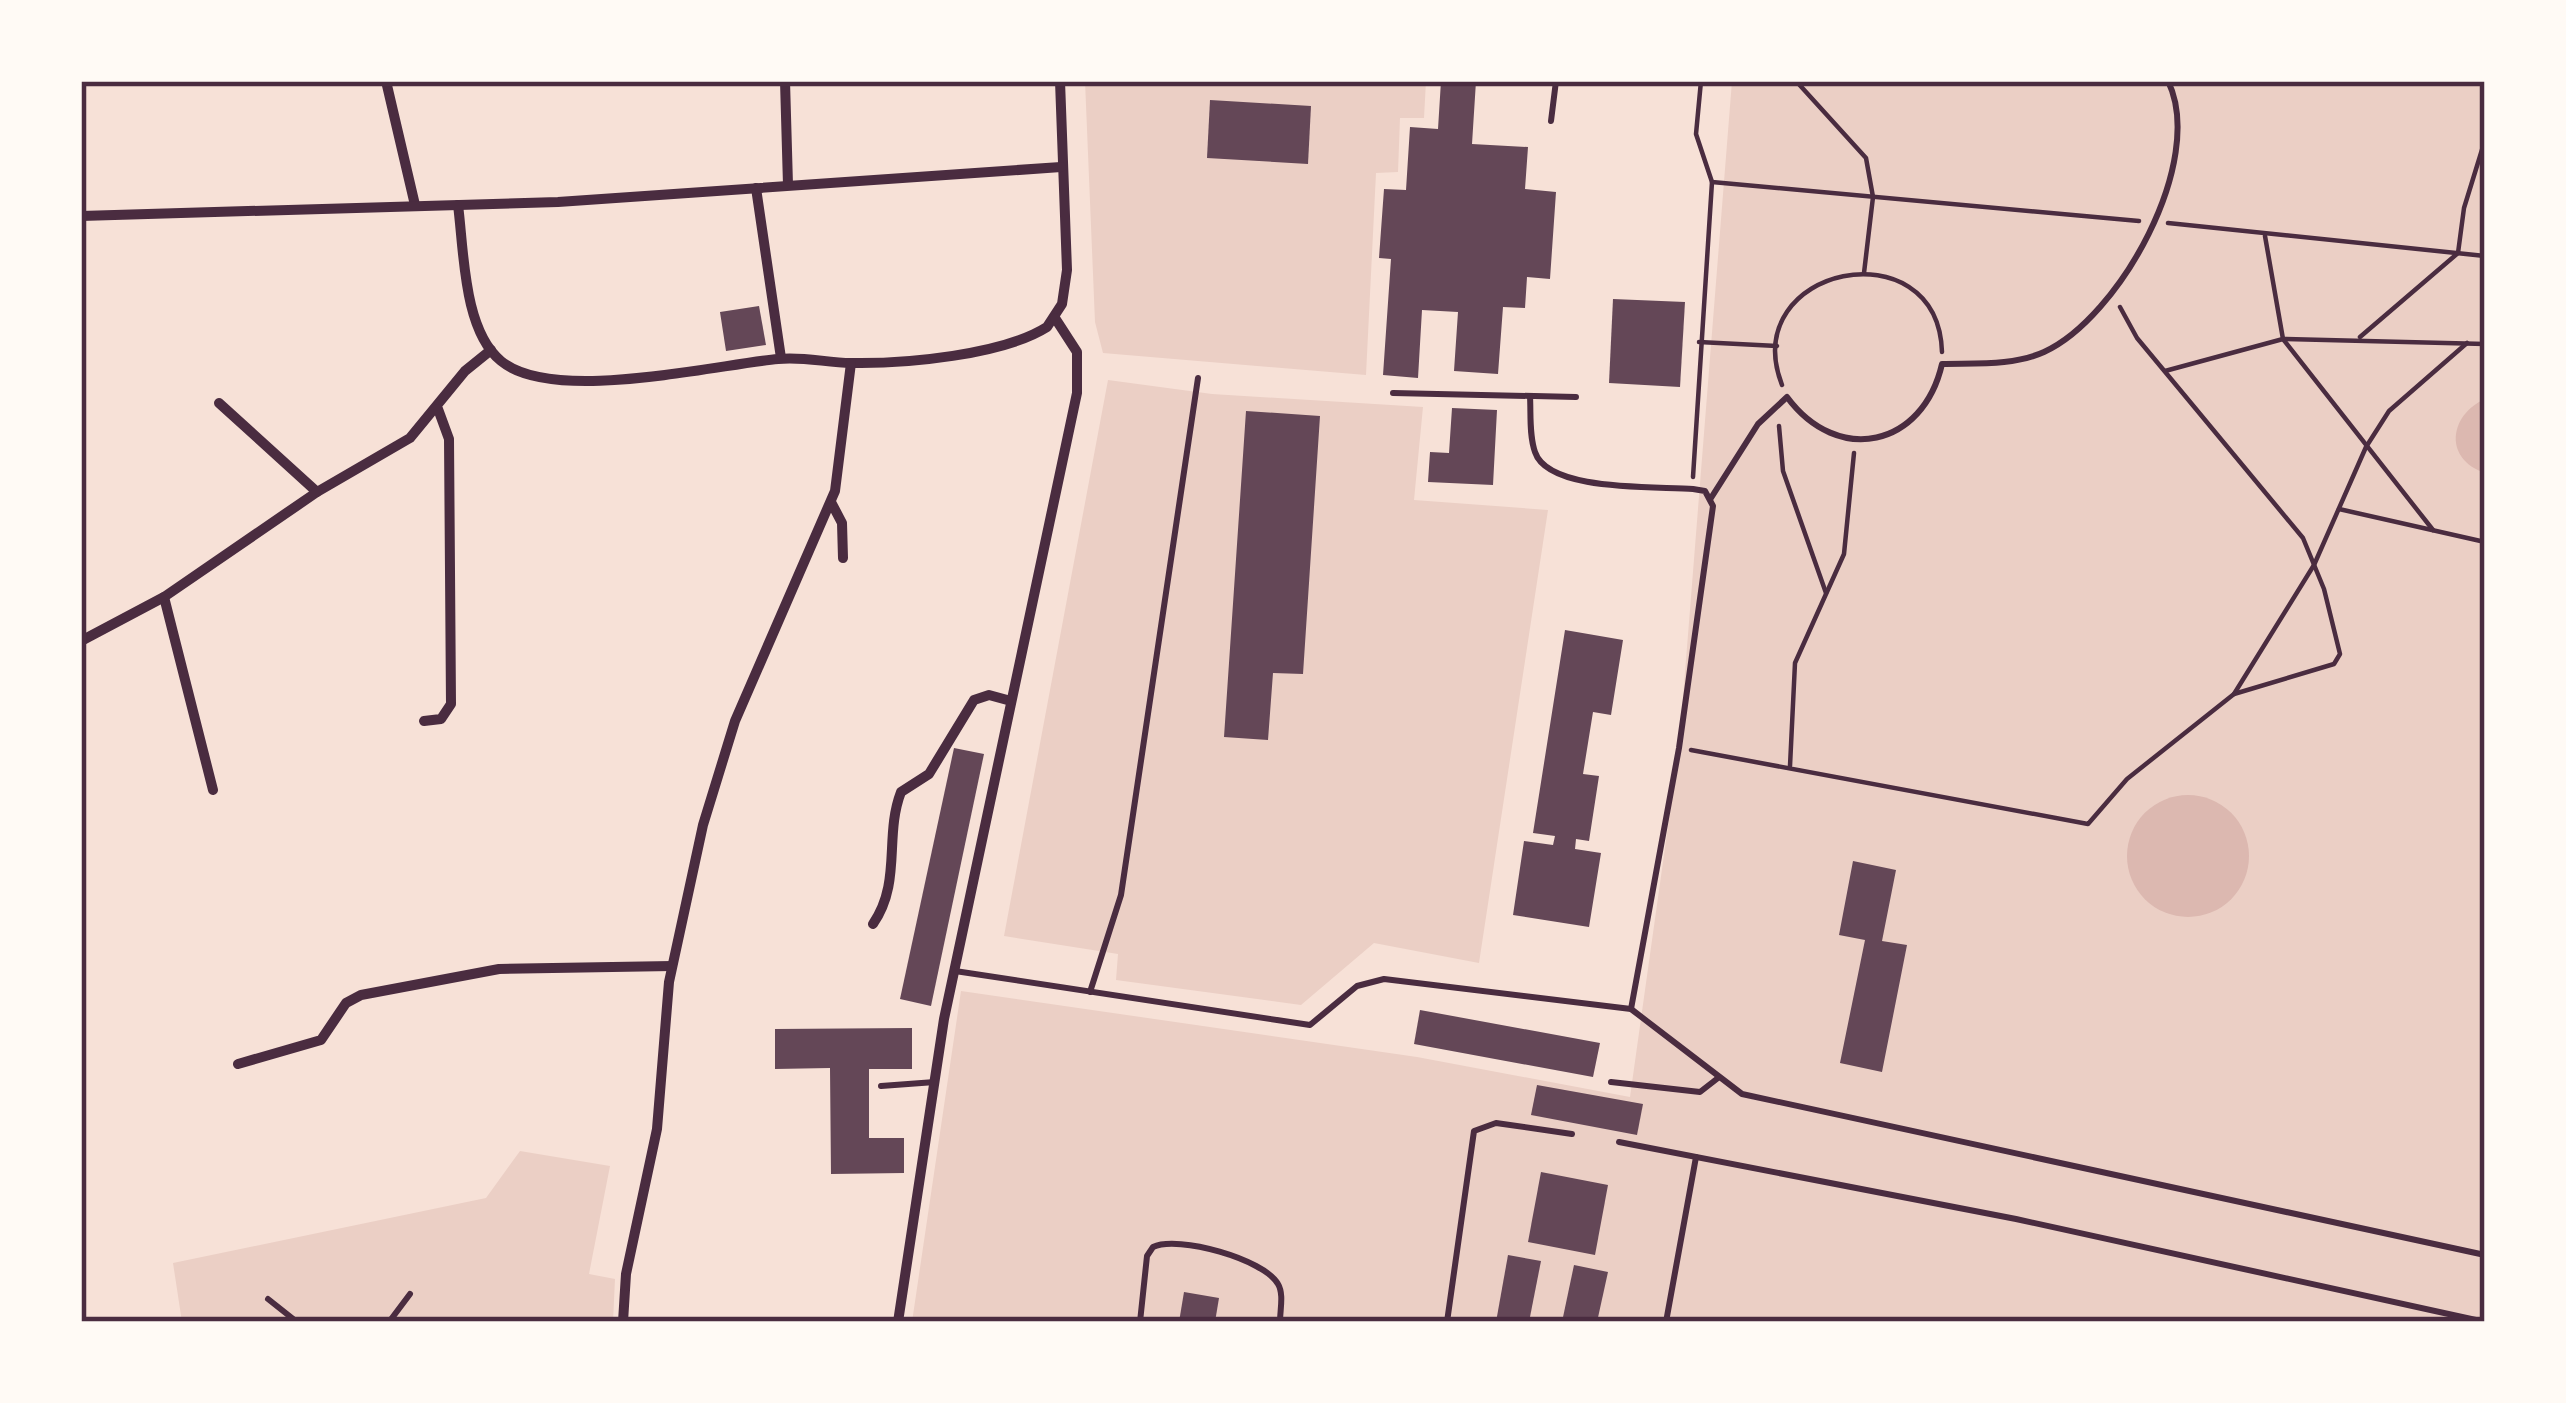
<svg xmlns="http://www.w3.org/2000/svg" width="2566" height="1403" font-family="Rubik,sans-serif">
	<rect width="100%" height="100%" fill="#f7e1d7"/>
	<g fill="#ebcfc5">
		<path d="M 1085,81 L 1426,81 L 1424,118 L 1400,118 L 1398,172 L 1376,173 L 1366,375 L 1103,353 L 1095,322 Z"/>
		<path d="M 1732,81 L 2485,81 L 2485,1322 L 912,1322 L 961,991 L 1417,1057 L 1630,1097 L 1679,748 Z"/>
		<path d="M 1108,380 L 1212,394 L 1423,407 L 1414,500 L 1548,510 L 1479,963 L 1374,943 L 1301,1005 L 1116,980 L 1118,954 L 1004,936 Z"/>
		<path d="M 520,1151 L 610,1166 L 589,1274 L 615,1279 L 613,1322 L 182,1322 L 173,1263 L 486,1198 Z"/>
	</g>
	<g fill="#dcb8b0">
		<path d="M 2485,399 L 2485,473 C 2443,459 2449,415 2485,399 Z"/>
		<circle cx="2188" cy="856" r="61"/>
	</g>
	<g fill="#644757">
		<path d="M 1441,81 L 1476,81 L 1472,144 L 1528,147 L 1525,189 L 1556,192 L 1550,279 L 1527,277 L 1525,308 L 1503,307 L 1498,374 L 1454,371 L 1458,312 L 1422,310 L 1418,378 L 1383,375 L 1391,259 L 1379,258 L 1384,189 L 1406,190 L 1410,127 L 1438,129 Z"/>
		<path d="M 1210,100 L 1311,106 L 1308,164 L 1207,158 Z"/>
		<path d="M 1613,299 L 1685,302 L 1680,387 L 1609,383 Z"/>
		<path d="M 759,306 L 766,345 L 726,351 L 720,312 Z"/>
		<path d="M 1452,408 L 1497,410 L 1493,485 L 1428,482 L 1430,452 L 1449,453 Z"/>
		<path d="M 1246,411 L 1320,416 L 1303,674 L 1273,673 L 1268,740 L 1224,737 Z"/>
		<path d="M 1565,630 L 1623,640 L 1611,715 L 1593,712 L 1583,774 L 1599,776 L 1589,841 L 1576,839 L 1575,849 L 1601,853 L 1589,927 L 1513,915 L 1524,841 L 1553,845 L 1555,836 L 1533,833 Z"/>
		<path d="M 954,748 L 984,754 L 931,1006 L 900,999 Z"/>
		<path d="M 1853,861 L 1896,870 L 1882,941 L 1907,945 L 1882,1072 L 1840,1063 L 1865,940 L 1839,935 Z"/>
		<path d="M 1420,1010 L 1600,1043 L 1593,1077 L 1414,1044 Z"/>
		<path d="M 912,1028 L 912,1069 L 869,1069 L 869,1138 L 904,1138 L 904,1173 L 831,1174 L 830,1068 L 775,1069 L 775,1029 Z"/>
		<path d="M 1537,1085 L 1643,1104 L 1637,1135 L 1531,1115 Z"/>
		<path d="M 1541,1172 L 1608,1185 L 1595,1255 L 1528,1242 Z"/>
		<path d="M 1508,1255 L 1541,1261 L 1529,1322 L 1496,1322 Z"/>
		<path d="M 1574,1265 L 1608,1272 L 1597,1322 L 1562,1322 Z"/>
		<path d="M 1184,1292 L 1219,1298 L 1215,1322 L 1179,1322 Z"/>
	</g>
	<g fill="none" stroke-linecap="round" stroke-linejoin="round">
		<g stroke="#4a2c40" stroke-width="4.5">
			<path d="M 1796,81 L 1866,158 L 1873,197 L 1864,273"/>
			<path d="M 1712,182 L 2139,221"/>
			<path d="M 2168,223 L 2485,256"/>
			<path d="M 2265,236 L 2283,339 L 2433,530"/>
			<path d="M 2360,337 L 2458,253 L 2464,208 L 2485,140"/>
			<path d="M 1699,342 L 1777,346"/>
			<path d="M 2165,371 L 2283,339 L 2485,344"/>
			<path d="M 1782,385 C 1736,266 1938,225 1942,352"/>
			<path d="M 1779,426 L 1783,471 L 1826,593"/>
			<path d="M 1693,477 L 1712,182 L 1696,134 L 1701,81"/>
			<path d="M 2339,509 L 2485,542"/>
			<path d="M 2234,694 L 2314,565 L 2366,447 L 2389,411 L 2467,343"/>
			<path d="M 1691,750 L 2088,824 L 2127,779 L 2234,694 L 2334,664 L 2340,654 L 2324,589 L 2303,538 L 2137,338 L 2120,307"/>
			<path d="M 1790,766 L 1795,663 L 1844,554 L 1854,453"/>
		</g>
		<g stroke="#4a2c40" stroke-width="6">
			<path d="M 1551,121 L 1556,81"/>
			<path d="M 1393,393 L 1576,397"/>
			<path d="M 1530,396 C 1531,414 1529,435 1535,452 C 1548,492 1656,486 1693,489 L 1705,491 L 1713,506 L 1679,748 L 1631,1009"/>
			<path d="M 1711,498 L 1758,424 L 1787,397 C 1838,466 1923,447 1942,364 C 1976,363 2013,366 2044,352 C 2119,318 2207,161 2168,81"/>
			<path d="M 955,971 L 1310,1025 L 1357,986 L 1384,979 L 1631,1009 L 1742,1094 L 2485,1255"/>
			<path d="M 1090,992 L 1121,895 L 1198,378"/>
			<path d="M 1611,1082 L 1700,1092 L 1718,1078"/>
			<path d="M 881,1086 L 935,1082"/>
			<path d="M 1619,1142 L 2016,1219 L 2485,1322"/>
			<path d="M 268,1299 L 297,1322"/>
			<path d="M 389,1322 L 410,1294"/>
			<path d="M 1140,1322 L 1147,1256 L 1153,1247 C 1178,1235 1264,1259 1278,1284 C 1284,1294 1280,1310 1280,1322"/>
			<path d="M 1447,1322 L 1474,1131 L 1496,1123 L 1572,1134"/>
			<path d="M 1666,1322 L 1696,1157"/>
		</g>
		<g stroke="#4a2c40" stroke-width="10">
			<path d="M 386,81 L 415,205"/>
			<path d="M 785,81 L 788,185"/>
			<path d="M 756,188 L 781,358"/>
			<path d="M 458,205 C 464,250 463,330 501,361 C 553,404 714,365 778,359 C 803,356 827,363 851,363 C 905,364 1003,355 1047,327 L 1062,304 L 1067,270 L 1060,81"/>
			<path d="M 81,216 L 558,202 L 1061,167"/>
			<path d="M 219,403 L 317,492"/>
			<path d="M 831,502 L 842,523 L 843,558"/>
			<path d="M 164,597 L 213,790"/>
			<path d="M 81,641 L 164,597 L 317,492 L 410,438 L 465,371 L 491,350"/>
			<path d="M 424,721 L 441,719 L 451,704 L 449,439 L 438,409"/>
			<path d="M 873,924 C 902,882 884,836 901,792 L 929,774 L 974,700 L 989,695 L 1011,701"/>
			<path d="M 238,1064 L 321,1040 L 346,1003 L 361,995 L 499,969 L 672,966"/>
			<path d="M 623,1322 L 626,1274 L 657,1129 L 669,982 L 703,825 L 735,721 L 835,491 L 851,363"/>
			<path d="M 898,1322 L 944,1019 L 1077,393 L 1077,352 L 1055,318"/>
		</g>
	</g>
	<rect width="2566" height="1403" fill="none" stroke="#fffaf5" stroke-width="168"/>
	<rect x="84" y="84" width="2398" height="1235" fill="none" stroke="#4a2c40" stroke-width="4.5"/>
</svg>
